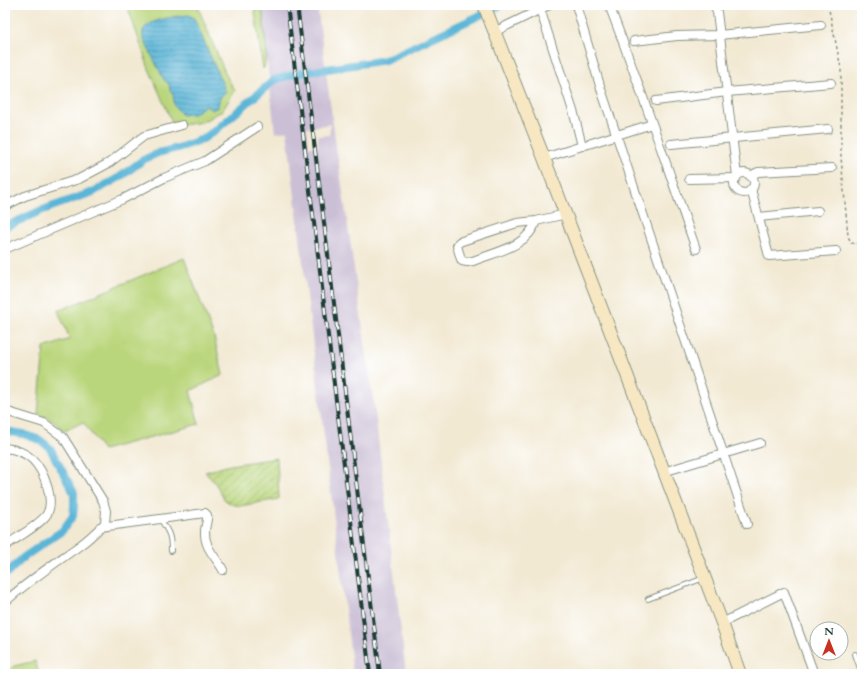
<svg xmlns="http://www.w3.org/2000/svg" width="867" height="679" font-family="Cardo,serif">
	<defs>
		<pattern id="garden-furrows" width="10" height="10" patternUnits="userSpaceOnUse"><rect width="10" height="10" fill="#bad67c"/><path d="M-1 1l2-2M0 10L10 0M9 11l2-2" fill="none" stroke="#97af66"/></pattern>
		<pattern id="water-rules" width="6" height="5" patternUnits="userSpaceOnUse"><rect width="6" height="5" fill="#5ab5d7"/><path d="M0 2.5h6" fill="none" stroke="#4a94af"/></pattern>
	</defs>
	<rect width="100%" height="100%" fill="#fff"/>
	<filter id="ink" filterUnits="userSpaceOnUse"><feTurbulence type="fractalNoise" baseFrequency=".025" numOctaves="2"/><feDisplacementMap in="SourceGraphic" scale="8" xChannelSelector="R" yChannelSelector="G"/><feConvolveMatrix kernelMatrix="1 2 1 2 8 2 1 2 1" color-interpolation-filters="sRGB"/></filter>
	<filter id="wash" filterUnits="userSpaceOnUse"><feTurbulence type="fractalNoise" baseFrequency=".012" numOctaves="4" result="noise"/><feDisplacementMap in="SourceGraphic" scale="16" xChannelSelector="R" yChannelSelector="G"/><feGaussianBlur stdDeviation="0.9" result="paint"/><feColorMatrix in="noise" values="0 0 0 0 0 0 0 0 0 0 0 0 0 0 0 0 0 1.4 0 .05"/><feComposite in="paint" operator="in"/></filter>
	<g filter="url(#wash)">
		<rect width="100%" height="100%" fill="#f2e9d3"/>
		<path fill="#cbbfd5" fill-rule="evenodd" d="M 261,5 L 317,5 L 333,124 L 375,412 L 406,674 L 353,674 L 287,131 L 275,133 ZM 331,124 L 329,135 L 318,136 L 318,146 L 309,147 L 307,128 Z"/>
		<g fill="#bad67c" stroke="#6c8a58">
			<path d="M 127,5 L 197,5 L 226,75 L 235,91 L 222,111 L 202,122 L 182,125 L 172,122 L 149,69 Z"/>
			<path d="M 254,5 L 262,5 L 267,56 L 264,68 L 263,69 Z"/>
			<path d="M 184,258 L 214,337 L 223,375 L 190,391 L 199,424 L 103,450 L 83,422 L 65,431 L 49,418 L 38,414 L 44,348 L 70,339 L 58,311 Z"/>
			<path d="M 35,661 L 39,674 L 10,674 L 9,670 L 14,666 Z"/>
		</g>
		<path fill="url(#garden-furrows)" stroke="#6c8a58" d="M 277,458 L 279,499 L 240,506 L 231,504 L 224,499 L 216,484 L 205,472 L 230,465 Z"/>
		<path fill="url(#water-rules)" stroke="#3c7986" d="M 189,15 L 194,18 L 226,92 C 220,96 219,100 218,107 L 212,110 L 206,105 L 194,114 L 182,115 L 174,105 L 173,94 L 170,90 L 169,84 L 164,80 L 143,38 C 143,36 142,33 143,31 C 147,19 178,16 189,15 Z"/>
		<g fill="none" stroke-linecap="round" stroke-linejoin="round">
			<g stroke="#5ab5d7" stroke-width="8">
				<path d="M 5,227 L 40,211 L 93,192 L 120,177 L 143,160 L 158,153 L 181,147 L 203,139 L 217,129 L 274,80 L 295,74 L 385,60 L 502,5"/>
				<path d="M 5,431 L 23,434 L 40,440 L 50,448 L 74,493 L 74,506 L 73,516 L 62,531 L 24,557 L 5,575"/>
			</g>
		</g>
	</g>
	<g filter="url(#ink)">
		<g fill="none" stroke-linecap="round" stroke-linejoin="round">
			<g stroke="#889384" stroke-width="6">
				<g id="service">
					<path d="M 161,520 C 169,533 171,535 171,551"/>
					<path d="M 648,599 L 704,578"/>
					<path d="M 855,654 L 862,674"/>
				</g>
			</g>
			<g stroke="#889384" stroke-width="10">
				<g id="minor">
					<path d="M 576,5 L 601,89 L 747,524"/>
					<path d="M 609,5 C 640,85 667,167 696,249"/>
					<path d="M 714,5 L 717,12 L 737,176"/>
					<path d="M 540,9 L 574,114 L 582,146"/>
					<path d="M 494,32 L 549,5"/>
					<path d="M 634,41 L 677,36 L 719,35 L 821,25"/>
					<path d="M 656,101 L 727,92 L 831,83"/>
					<path d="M 671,144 L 828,129"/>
					<path d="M 544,158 L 652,124"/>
					<circle cx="744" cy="183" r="10"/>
					<path d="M 750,176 L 758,172 L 832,168"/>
					<path d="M 689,179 L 736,178"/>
					<path d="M 751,189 L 769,256 L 836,251"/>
					<path d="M 5,206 L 25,196 L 79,179 L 109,163 L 144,136 L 182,125"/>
					<path d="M 759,217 L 818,211"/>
					<path d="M 536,221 C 528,247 495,252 473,261 L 467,262 L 462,261 L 461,259 L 457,246 L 459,242 L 517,223 L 536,221 L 566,214"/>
					<path d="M 5,249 L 123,199 L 164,178 L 205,161 L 257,127"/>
					<path d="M 5,411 L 44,423 L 63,437 L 103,501 L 106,511 L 105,523 C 97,531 89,539 79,546 C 54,564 28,581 5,602"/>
					<path d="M 5,448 C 15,449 26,453 33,460 C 44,471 55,500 47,514 C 40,525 16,538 5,546"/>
					<path d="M 663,472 L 760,443"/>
					<path d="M 100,527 L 205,513 L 207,515 C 208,521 205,525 205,531 C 204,548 216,557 223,570"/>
					<path d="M 722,623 L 784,592 L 814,674"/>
					<path d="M 5,671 L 6,674"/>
				</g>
			</g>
			<g stroke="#889384" stroke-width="14">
				<path id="secondary" d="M 484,5 L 544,158 L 722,623 L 740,674"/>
			</g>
			<path stroke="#889384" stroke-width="1.5" stroke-dasharray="3 3" stroke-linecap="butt" d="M 828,5 L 841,68 L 841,157 L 848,236 L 851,243 L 862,244"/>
			<use href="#service" stroke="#fff" stroke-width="4"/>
			<use href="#minor" stroke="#fff" stroke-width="8"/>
			<use href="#secondary" stroke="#f7e8c3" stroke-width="12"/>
			<g stroke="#1f3d34" stroke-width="4">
				<g id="rail">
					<path d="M 287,5 L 370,674"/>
					<path d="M 297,5 L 380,674"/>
				</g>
			</g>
			<use href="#rail" stroke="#fff" stroke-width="2.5" stroke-dasharray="8" stroke-linecap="butt"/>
		</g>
	</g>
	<rect width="867" height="679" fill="none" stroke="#fff" stroke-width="20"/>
	<g transform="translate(829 641)"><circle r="19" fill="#ffffff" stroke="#a5b1ae"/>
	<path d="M0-3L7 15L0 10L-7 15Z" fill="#c8321e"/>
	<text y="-6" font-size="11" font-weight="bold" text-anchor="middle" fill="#1f3d34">N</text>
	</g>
</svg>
